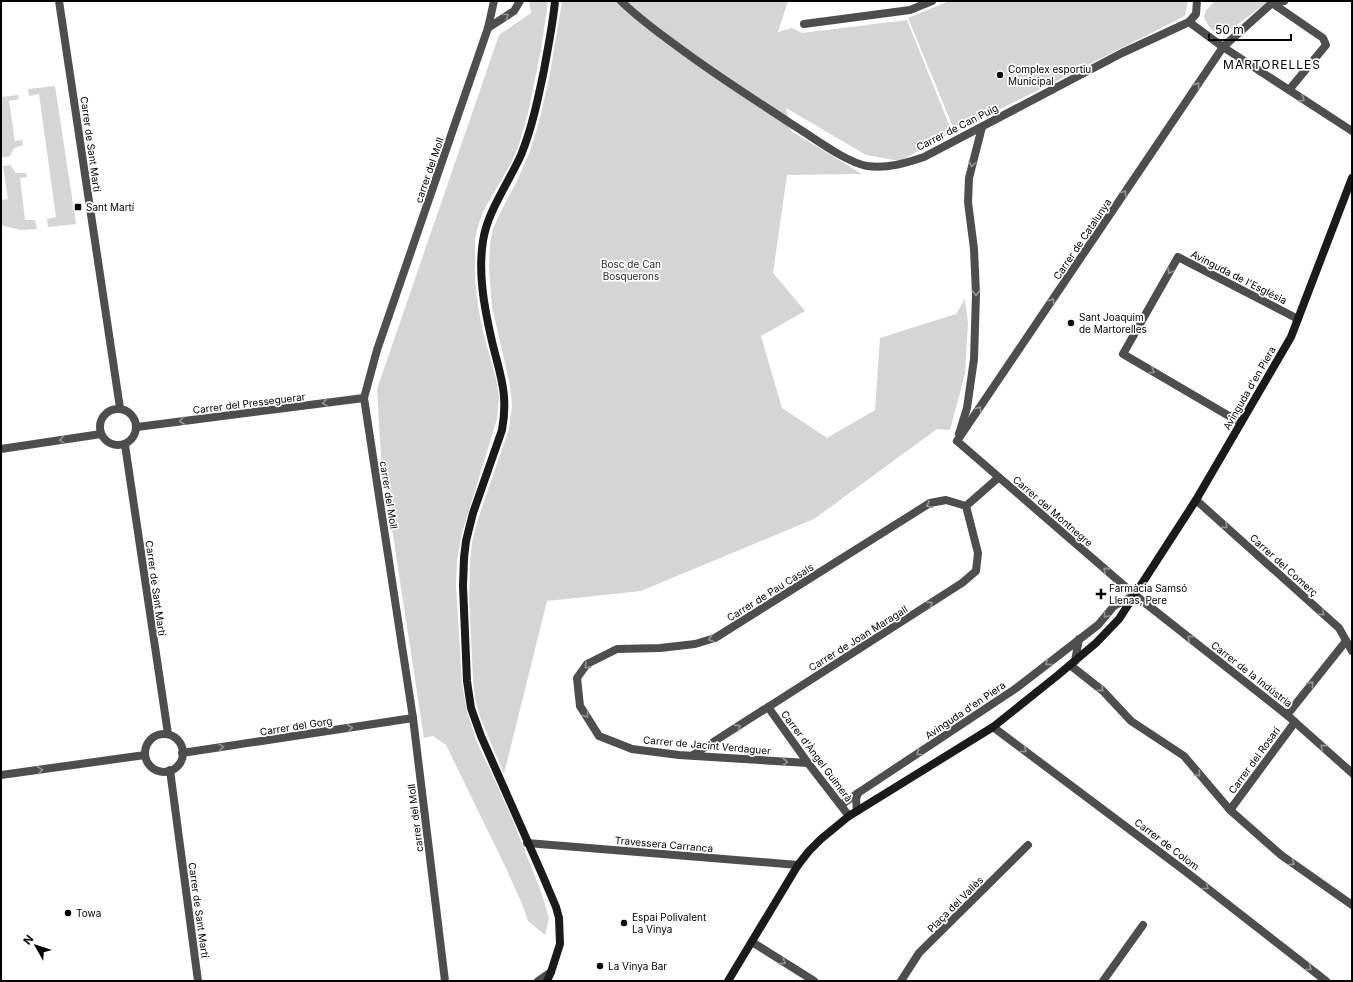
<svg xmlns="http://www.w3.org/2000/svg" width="1353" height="982" font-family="Inter,sans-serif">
	<rect width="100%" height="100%" fill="#fff"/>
	<g fill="#d5d5d5">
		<path d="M 529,1 L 548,1 L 541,50 L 528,113 L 519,145 L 511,163 L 484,210 L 479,223 L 475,239 L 475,280 L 478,306 L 483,332 L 496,379 L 499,397 L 497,419 L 462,533 L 457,560 L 456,585 L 462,683 L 467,712 L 477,742 L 511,816 L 540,889 L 549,918 L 545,935 L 528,921 L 522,904 L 506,868 L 446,745 L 433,736 L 424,738 L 381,457 L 377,389 L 499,35 L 531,13 Z"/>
		<path d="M 562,1 L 788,1 L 778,32 L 792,28 L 802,33 L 907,20 L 952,132 L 900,161 L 866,155 L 786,108 L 791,131 L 862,174 L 787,175 L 773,273 L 805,311 L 761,336 L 782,408 L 827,438 L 875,410 L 880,338 L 956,314 L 965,299 L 968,323 L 965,374 L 950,430 L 937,429 L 814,519 L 641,591 L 547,601 L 504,774 L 480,717 L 475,699 L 473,679 L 469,597 L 470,563 L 472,542 L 478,519 L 509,429 L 512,406 L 510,385 L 492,307 L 489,267 L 490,243 L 493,229 L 499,215 L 518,179 L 530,151 L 539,122 L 549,79 Z"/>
		<path d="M 949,1 L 1188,1 L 1185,16 L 955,132 L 908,18 Z"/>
		<path d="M 1215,1 L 1265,1 L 1267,2 C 1259,8 1251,15 1242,21 C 1225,34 1214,41 1204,17 L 1206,10 Z"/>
		<path d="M 55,86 L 76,224 L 48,227 L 47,219 L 56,217 L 39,94 L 29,96 L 28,89 Z"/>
		<path d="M 18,95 L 19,99 L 9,101 L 15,141 L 22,140 L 23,145 L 14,148 L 9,157 L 2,157 L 1,97 Z"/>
		<path d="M 10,165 L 16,173 L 26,173 L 27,177 L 20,178 L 25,220 L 35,220 L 37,229 L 20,230 L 1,225 L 1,200 L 8,199 L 3,166 Z"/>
	</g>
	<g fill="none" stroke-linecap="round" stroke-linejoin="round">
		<g stroke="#4e4e4e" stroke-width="8">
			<path d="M 59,1 L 120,408"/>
			<path d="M 621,1 C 640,20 663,36 685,52 C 720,78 757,101 793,125 C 813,137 845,162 867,166 C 887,169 906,163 924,157 L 1122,53 L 1189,22 L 1196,14 L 1197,1"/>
			<path d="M 1272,3 L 1323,38 L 1326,45 L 1289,90"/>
			<path d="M 1189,22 L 1223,47 L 1352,131"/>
			<path d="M 804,24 L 910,10 L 932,1"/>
			<path d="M 488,28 L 514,11 L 520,1"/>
			<circle cx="118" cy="427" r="18"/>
			<path d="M 1241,423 L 1123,354 L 1178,257 L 1298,319"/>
			<path d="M 137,427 L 364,398"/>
			<path d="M 959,434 L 967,408 L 974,359 L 976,294 L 974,249 L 968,202 L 969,178 L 982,127"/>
			<path d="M 957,441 L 1223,47 L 1272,3 L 1284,1"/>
			<path d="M 957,441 L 1135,595 L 1287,715 L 1352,773"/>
			<path d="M 125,445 L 168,734"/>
			<path d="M 1,449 L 101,434"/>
			<path d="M 1196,500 L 1339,628 L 1352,651"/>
			<path d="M 966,506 L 998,478"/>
			<path d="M 1075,661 L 1079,639"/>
			<path d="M 1070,665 L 1103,691 L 1131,721 L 1184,756 L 1230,810 L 1281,855 L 1352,905"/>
			<path d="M 768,707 L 808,763 L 849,816"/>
			<path d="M 1287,715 L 1346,641"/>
			<path d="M 993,727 L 1185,871 L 1326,981"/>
			<circle cx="164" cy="753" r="19"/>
			<path d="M 182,753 L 413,718"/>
			<path d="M 693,755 L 962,583 L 976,571 L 978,553 L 966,506"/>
			<path d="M 808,763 L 679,755 L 632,749 L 599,736 L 580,706 L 577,678 L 587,664 L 617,649 L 660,648 L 695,644 L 715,638 L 930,503 L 946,500 L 966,506"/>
			<path d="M 170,770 L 198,981"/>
			<path d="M 1,775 L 145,755"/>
			<path d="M 841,805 L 858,793"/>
			<path d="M 1230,810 L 1295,722"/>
			<path d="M 857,811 L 856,799 L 858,793 L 1015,689 L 1098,625 L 1114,606 L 1135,595"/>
			<path d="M 527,843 L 798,865"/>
			<path d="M 752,942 L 814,981"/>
			<path d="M 445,981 L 413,718 L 364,398 L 377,350 L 488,28 L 494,1"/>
			<path d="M 538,981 L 551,972"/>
			<path d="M 901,981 L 919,953 L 1028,845"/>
			<path d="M 1103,981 L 1143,925"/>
		</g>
		<g stroke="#1b1b1b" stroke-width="8">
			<path d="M 547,981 L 551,972 L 560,944 L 559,918 L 556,907 L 542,874 L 481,736 L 471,708 L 467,681 L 463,586 L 464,558 L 466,541 L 473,513 L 502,430 C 509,392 499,373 491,337 C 484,306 478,273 483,241 C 487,212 509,182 521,155 C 532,128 538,99 544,70 C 548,47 553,24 555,1"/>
			<path d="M 728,981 L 798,865 L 809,851 L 821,839 L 849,816 L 993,727 L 1058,675 L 1096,643 L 1119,619 L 1196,500 L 1291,337 L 1352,178"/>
		</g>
	</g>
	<defs><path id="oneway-chevron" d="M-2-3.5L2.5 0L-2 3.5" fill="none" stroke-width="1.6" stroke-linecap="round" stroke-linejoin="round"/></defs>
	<g stroke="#959595">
		<use href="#oneway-chevron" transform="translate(506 16) rotate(-35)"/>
		<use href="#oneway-chevron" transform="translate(1197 85) rotate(-56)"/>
		<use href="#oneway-chevron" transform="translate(1302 99) rotate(33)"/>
		<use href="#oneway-chevron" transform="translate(972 164) rotate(104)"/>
		<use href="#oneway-chevron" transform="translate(1124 193) rotate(-56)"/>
		<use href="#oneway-chevron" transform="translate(1170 271) rotate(120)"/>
		<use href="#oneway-chevron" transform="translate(976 293) rotate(89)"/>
		<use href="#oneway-chevron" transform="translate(1052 301) rotate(-56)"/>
		<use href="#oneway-chevron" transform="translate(1152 371) rotate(30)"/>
		<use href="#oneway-chevron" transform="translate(325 403) rotate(173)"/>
		<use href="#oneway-chevron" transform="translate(979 409) rotate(-56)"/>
		<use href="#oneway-chevron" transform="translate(182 421) rotate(173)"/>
		<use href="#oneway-chevron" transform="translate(62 440) rotate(171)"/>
		<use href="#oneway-chevron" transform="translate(929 505) rotate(155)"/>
		<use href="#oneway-chevron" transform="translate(1225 526) rotate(42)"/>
		<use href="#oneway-chevron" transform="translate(1106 570) rotate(-139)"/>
		<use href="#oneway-chevron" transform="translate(930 604) rotate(-33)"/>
		<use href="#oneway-chevron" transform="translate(1322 613) rotate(42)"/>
		<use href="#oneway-chevron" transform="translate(1106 615) rotate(130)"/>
		<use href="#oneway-chevron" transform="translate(1190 638) rotate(-142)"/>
		<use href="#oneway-chevron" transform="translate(711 639) rotate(162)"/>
		<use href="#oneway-chevron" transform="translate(1048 663) rotate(142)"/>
		<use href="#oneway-chevron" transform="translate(587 666) rotate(136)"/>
		<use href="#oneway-chevron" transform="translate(1311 684) rotate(-51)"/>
		<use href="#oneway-chevron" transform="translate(1101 689) rotate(41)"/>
		<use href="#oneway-chevron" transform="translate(586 715) rotate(56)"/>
		<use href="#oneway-chevron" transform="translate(738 727) rotate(-33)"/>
		<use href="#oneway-chevron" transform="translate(350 728) rotate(-8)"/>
		<use href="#oneway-chevron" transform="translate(221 747) rotate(-9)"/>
		<use href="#oneway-chevron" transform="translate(1323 747) rotate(-138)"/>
		<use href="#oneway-chevron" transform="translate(1024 750) rotate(37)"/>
		<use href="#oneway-chevron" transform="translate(919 753) rotate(146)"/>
		<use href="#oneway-chevron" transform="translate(785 762) rotate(4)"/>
		<use href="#oneway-chevron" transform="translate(40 770) rotate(-8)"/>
		<use href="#oneway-chevron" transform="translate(1198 774) rotate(49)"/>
		<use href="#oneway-chevron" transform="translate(1292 863) rotate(36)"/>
		<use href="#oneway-chevron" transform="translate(1206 887) rotate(38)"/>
		<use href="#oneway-chevron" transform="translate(783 962) rotate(32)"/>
		<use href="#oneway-chevron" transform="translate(1309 968) rotate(38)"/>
	</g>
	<g fill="#000" stroke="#fff" stroke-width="1.5">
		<circle cx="1000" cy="75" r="4"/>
		<rect x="74" y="203" width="8" height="8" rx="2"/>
		<circle cx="1071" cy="323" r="4"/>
		<path d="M1099 588h4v4h4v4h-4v4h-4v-4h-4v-4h4z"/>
		<circle cx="68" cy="913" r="4"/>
		<circle cx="624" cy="923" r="4"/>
		<circle cx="600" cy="966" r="4"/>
	</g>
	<g text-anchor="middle" stroke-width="3.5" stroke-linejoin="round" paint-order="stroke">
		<g font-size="10" fill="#000" stroke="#fff" text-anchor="start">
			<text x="1008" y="73">Complex esportiu<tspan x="1008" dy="12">Municipal</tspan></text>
			<text x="86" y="211">Sant Martí</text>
			<text x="1079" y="321">Sant Joaquim<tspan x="1079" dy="12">de Martorelles</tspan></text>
			<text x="1109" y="592">Farmàcia Samsó<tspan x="1109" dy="12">Llenas, Pere</tspan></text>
			<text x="76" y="917">Towa</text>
			<text x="632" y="921">Espai Polivalent<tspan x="632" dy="12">La Vinya</tspan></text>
			<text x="608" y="970">La Vinya Bar</text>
		</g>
		<g font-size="10" fill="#000" stroke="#fff">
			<text transform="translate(957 127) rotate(-27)" y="4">Carrer de Can Puig</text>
			<text transform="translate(91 144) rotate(82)" y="4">Carrer de Sant Martí</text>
			<text transform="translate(429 170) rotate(-71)" y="4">carrer del Moll</text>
			<text transform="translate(1082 239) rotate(-56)" y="4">Carrer de Catalunya</text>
			<text transform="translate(1239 277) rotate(27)" y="4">Avinguda de l'Església</text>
			<text transform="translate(1249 388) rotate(-60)" y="4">Avinguda d'en Piera</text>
			<text transform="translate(249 403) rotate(-7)" y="4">Carrer del Presseguerar</text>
			<text transform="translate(389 495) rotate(81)" y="4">carrer del Moll</text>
			<text transform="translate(1053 511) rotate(41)" y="4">Carrer del Montnegre</text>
			<text transform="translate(1284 565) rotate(42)" y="4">Carrer del Comerç</text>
			<text transform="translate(156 588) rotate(82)" y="4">Carrer de Sant Martí</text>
			<text transform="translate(770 592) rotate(-32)" y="4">Carrer de Pau Casals</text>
			<text transform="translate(858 638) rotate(-32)" y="4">Carrer de Joan Maragall</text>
			<text transform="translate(1252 674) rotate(38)" y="4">Carrer de la Indústria</text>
			<text transform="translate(965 710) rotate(-34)" y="4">Avinguda d'en Piera</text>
			<text transform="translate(296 726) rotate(-9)" y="4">Carrer del Gorg</text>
			<text transform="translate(707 745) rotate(5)" y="4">Carrer de Jacint Verdaguer</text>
			<text transform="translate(817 756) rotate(53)" y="4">Carrer d'Àngel Guimerà</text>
			<text transform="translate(1254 760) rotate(-54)" y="4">Carrer del Rosari</text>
			<text transform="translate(415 818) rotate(-97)" y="4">carrer del Moll</text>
			<text transform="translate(664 844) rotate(5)" y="4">Travessera Carranca</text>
			<text transform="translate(1167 844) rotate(37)" y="4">Carrer de Colom</text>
			<text transform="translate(955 904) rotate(-45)" y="4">Plaça del Vallès</text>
			<text transform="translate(199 910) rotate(82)" y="4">Carrer de Sant Martí</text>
		</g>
		<g font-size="10" fill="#2c2c2c" stroke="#fff">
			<text x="631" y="268">Bosc de Can<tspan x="631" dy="12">Bosquerons</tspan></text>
		</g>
		<g font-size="12" letter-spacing="1" fill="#000" stroke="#fff">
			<text x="1272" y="69">MARTORELLES</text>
		</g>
	</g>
	<rect width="1353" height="982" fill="none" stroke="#000000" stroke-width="4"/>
	<g transform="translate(36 946) rotate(309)" stroke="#ffffff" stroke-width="3" paint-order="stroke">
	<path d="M0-3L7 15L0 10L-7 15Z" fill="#000000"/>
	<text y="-6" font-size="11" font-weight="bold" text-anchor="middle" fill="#000000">N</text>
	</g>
	<path d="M1209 34v6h82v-6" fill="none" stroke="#000000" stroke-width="2"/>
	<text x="1215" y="34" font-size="12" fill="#000000" stroke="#ffffff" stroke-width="3" paint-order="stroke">50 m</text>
</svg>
